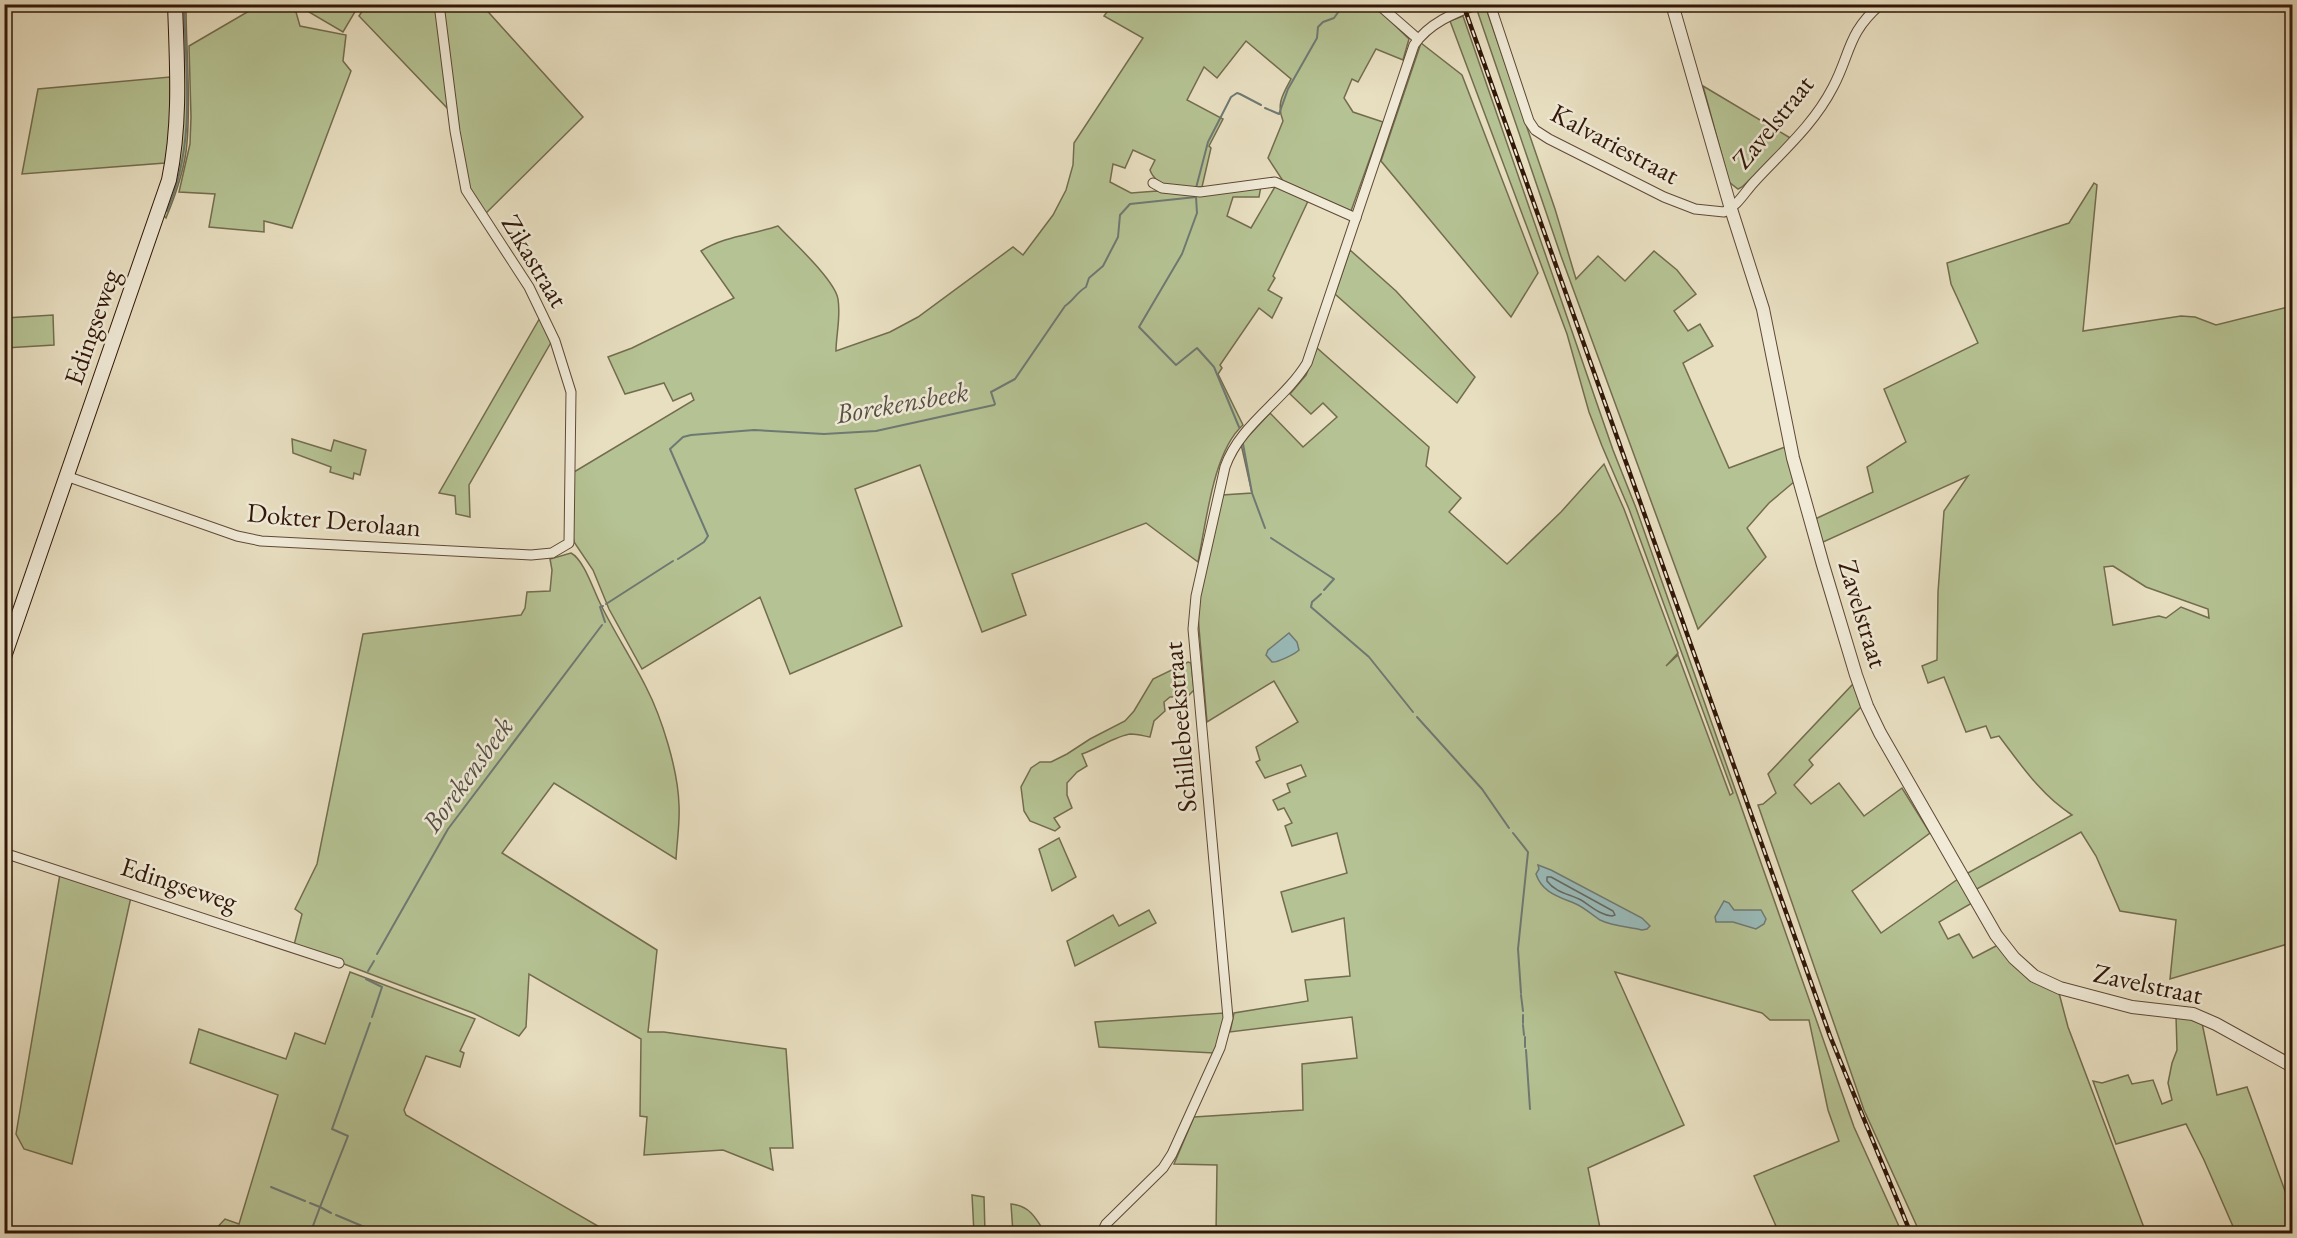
<svg xmlns="http://www.w3.org/2000/svg" width="2297" height="1238" font-family="'EB Garamond',serif">
	<rect width="100%" height="100%" fill="#e8dfc1"/>
	<filter id="stains"><feTurbulence type="fractalNoise" baseFrequency=".00333" numOctaves="4"/><feColorMatrix values="0 0 0 0 .2 0 0 0 0 .09 0 0 0 0 .02 0 0 0 .5 -.17"/></filter>
	<radialGradient id="worn" r=".72"><stop offset=".6" stop-color="#630" stop-opacity="0"/><stop offset="1" stop-color="#630" stop-opacity=".3"/></radialGradient>
	<g fill="#b5c293" stroke="#736c4e" stroke-width="1.5" fill-rule="evenodd">
		<path d="M 179,5 L 186,5 C 186,51 191,97 187,143 C 185,169 176,194 166,218 L 164,216 Z"/>
		<path d="M 297,5 L 359,5 L 343,32 Z"/>
		<path d="M 366,5 L 436,5 L 450,111 L 359,16 Z"/>
		<path d="M 442,5 L 482,5 L 583,117 L 484,215 L 470,191 L 461,149 Z"/>
		<path d="M 1112,5 L 1374,5 L 1409,39 L 1403,60 L 1376,49 L 1358,82 L 1352,79 L 1344,98 L 1353,112 L 1383,122 L 1351,211 L 1283,181 L 1268,158 L 1283,121 C 1276,104 1283,94 1291,79 L 1246,41 L 1217,78 L 1204,67 L 1187,100 L 1223,119 L 1209,146 L 1211,148 L 1202,187 C 1184,188 1157,190 1150,170 L 1155,160 L 1133,150 L 1125,168 L 1113,164 L 1110,182 L 1131,193 L 1157,191 L 1197,195 L 1261,186 L 1259,197 L 1233,197 L 1227,216 L 1251,228 L 1276,185 L 1309,199 L 1273,276 L 1275,278 L 1268,290 L 1282,298 L 1272,318 L 1259,308 L 1220,365 L 1222,368 L 1218,374 L 1243,425 C 1213,451 1206,524 1198,562 L 1146,523 L 1012,574 L 1026,615 L 982,632 L 920,465 L 855,489 L 902,626 L 790,674 L 760,597 L 642,669 L 609,609 L 593,570 L 574,542 L 572,531 L 574,472 L 694,400 L 691,393 L 673,401 L 664,383 L 625,394 L 608,357 L 632,348 L 734,298 L 701,251 C 725,236 751,235 778,226 C 792,241 835,280 838,299 C 841,317 836,335 836,351 L 890,332 L 918,317 L 1013,247 L 1023,255 L 1053,215 L 1066,190 L 1073,165 L 1074,143 L 1143,38 L 1104,16 Z"/>
		<path d="M 263,6 L 282,7 L 296,12 L 300,26 L 346,35 L 343,61 L 351,71 L 292,228 L 264,221 L 264,232 L 209,227 L 215,194 L 179,192 L 190,144 L 191,117 L 189,46 L 249,11 Z"/>
		<path d="M 1483,8 L 1487,11 L 1555,209 L 1576,279 L 1598,256 L 1625,281 L 1654,251 L 1677,270 L 1696,294 L 1674,311 L 1688,331 L 1700,324 L 1713,346 L 1683,363 L 1729,468 L 1785,447 L 1795,481 L 1769,503 L 1747,528 L 1766,557 L 1698,629 L 1561,256 L 1477,10 Z"/>
		<path d="M 1463,16 L 1613,450 L 1636,508 L 1854,1127 L 1902,1233 L 1779,1233 L 1754,1176 L 1839,1141 L 1828,1110 L 1809,1020 L 1770,1020 L 1762,1013 L 1615,972 L 1684,1125 L 1588,1168 L 1601,1233 L 1216,1233 L 1217,1165 L 1174,1164 L 1194,1117 L 1303,1110 L 1302,1064 L 1357,1058 L 1352,1017 L 1230,1032 L 1234,1013 L 1308,1001 L 1305,980 L 1350,976 L 1344,918 L 1292,932 L 1281,892 L 1347,873 L 1337,833 L 1292,846 L 1285,826 L 1292,823 L 1284,808 L 1278,810 L 1273,800 L 1290,792 L 1287,784 L 1306,776 L 1301,765 L 1265,778 L 1256,762 L 1260,760 L 1256,747 L 1298,722 L 1274,681 L 1207,722 L 1198,616 L 1200,594 L 1222,495 L 1252,493 L 1241,444 L 1270,413 L 1303,447 L 1337,417 L 1323,403 L 1311,414 L 1290,394 L 1306,375 L 1317,348 L 1429,447 L 1426,466 L 1461,498 L 1449,512 L 1507,564 L 1561,512 L 1604,464 L 1624,509 L 1678,653 L 1666,666 L 1678,655 L 1730,795 L 1733,793 L 1629,509 L 1602,446 L 1589,412 L 1567,334 L 1450,21 Z"/>
		<path d="M 1421,43 L 1462,75 L 1538,273 L 1511,317 L 1381,161 Z"/>
		<path d="M 170,77 L 170,132 L 165,163 L 22,174 L 38,89 Z"/>
		<path d="M 1703,86 L 1792,139 L 1742,187 L 1738,189 L 1729,182 Z"/>
		<path d="M 2094,183 L 2097,185 L 2083,331 L 2181,316 L 2195,317 L 2216,325 L 2292,306 L 2292,948 L 2291,943 L 2170,979 L 2176,920 L 2120,911 L 2096,856 L 2081,832 L 1975,890 L 1966,874 L 2072,815 C 2041,795 2021,765 1999,736 L 1991,738 L 1986,726 L 1966,732 L 1944,677 L 1928,683 L 1922,666 L 1937,660 L 1938,592 L 1944,511 L 1968,476 L 1821,543 L 1813,520 L 1873,492 L 1867,467 L 1906,442 L 1884,389 L 1978,343 L 1951,284 L 1947,263 L 2069,223 ZM 2113,566 L 2146,587 L 2208,609 L 2209,618 L 2181,607 L 2166,618 L 2159,616 L 2113,625 L 2104,567 Z"/>
		<path d="M 1350,250 L 1396,291 L 1475,377 L 1457,403 L 1335,294 Z"/>
		<path d="M 53,315 L 54,345 L 5,348 L 5,318 Z"/>
		<path d="M 541,316 L 553,339 L 469,485 L 470,517 L 456,514 L 455,496 L 439,493 Z"/>
		<path d="M 292,439 L 331,451 L 334,440 L 366,450 L 360,475 L 354,473 L 353,479 L 330,472 L 331,467 L 293,453 Z"/>
		<path d="M 571,553 C 584,560 593,589 600,603 C 614,632 632,659 646,687 C 662,718 678,770 679,805 C 680,823 677,841 676,859 L 554,783 L 502,853 L 657,950 L 648,1032 L 664,1032 L 786,1049 L 793,1148 L 770,1148 L 773,1170 L 723,1150 L 644,1155 L 647,1117 L 640,1116 L 641,1039 L 529,974 L 526,1027 L 519,1036 L 473,1013 L 294,945 L 302,914 L 295,909 L 317,864 L 363,634 L 521,615 L 525,608 L 527,592 L 550,591 L 552,570 L 550,559 Z"/>
		<path d="M 1188,662 L 1191,663 L 1194,690 L 1187,697 L 1170,697 L 1164,702 L 1165,711 L 1154,721 L 1150,737 C 1144,736 1137,734 1131,734 C 1117,735 1097,749 1082,754 L 1087,766 L 1077,772 L 1067,783 L 1067,795 L 1072,808 L 1054,818 L 1060,827 L 1055,831 L 1030,821 L 1024,811 L 1021,787 L 1031,768 L 1040,762 L 1051,762 L 1067,754 L 1090,739 L 1125,721 L 1134,711 L 1153,679 Z"/>
		<path d="M 1853,684 L 1861,707 L 1809,760 L 1813,765 L 1794,785 L 1811,804 L 1839,783 L 1864,816 L 1902,788 L 1930,833 L 1852,891 L 1881,933 L 1958,879 L 1972,903 L 1939,922 L 1948,939 L 1959,934 L 1973,958 L 1998,945 L 2059,993 L 2068,1027 L 2146,1233 L 1920,1233 L 1864,1110 L 1758,805 L 1763,804 L 1776,793 L 1768,774 Z"/>
		<path d="M 1059,838 L 1076,877 L 1052,891 L 1039,849 Z"/>
		<path d="M 60,874 L 131,897 L 72,1164 L 24,1149 L 16,1134 Z"/>
		<path d="M 1149,910 L 1156,923 L 1075,966 L 1067,941 L 1113,915 L 1119,926 Z"/>
		<path d="M 350,972 L 475,1019 L 460,1051 L 464,1053 L 460,1067 L 426,1056 L 404,1110 L 406,1115 L 610,1233 L 212,1233 L 225,1219 L 239,1224 L 278,1095 L 190,1063 L 199,1029 L 286,1059 L 295,1033 L 325,1044 Z"/>
		<path d="M 1224,1013 L 1224,1024 L 1214,1053 L 1099,1047 L 1095,1022 Z"/>
		<path d="M 2176,1016 L 2191,1018 L 2202,1023 L 2217,1095 L 2247,1087 L 2292,1210 L 2292,1233 L 2228,1233 L 2235,1231 L 2204,1160 L 2186,1124 L 2116,1144 L 2093,1081 L 2102,1083 L 2128,1075 L 2132,1084 L 2153,1080 L 2162,1104 L 2172,1100 L 2168,1083 L 2172,1063 L 2177,1050 Z"/>
		<path d="M 972,1195 L 984,1197 L 985,1233 L 974,1233 Z"/>
		<path d="M 1011,1204 C 1030,1206 1036,1218 1045,1233 L 1013,1233 Z"/>
	</g>
	<g fill="#99bbba" stroke="#6f7973" stroke-width="1.5">
		<path d="M 1289,633 L 1297,642 L 1299,650 C 1295,654 1277,663 1272,662 L 1266,655 L 1268,650 Z"/>
		<path d="M 1538,865 L 1551,870 L 1642,918 L 1650,926 L 1647,929 L 1642,930 C 1629,927 1612,926 1600,920 C 1592,915 1585,908 1576,904 C 1560,897 1542,893 1536,874 L 1539,869 Z"/>
		<path d="M 1724,901 L 1729,903 L 1734,910 L 1761,910 L 1766,919 L 1764,924 L 1756,929 L 1733,922 L 1716,922 L 1715,917 Z"/>
	</g>
	<g fill="none" stroke-linecap="round" stroke-linejoin="round">
		<path stroke="#656961" stroke-width="1.5" d="M 1547,877 L 1551,877 L 1613,911 L 1615,915 L 1612,916 C 1600,915 1591,906 1581,900 C 1570,894 1556,893 1547,881 Z"/>
		<g stroke="#6f7973" stroke-width="2">
			<path d="M 1265,108 L 1279,114 L 1288,89 L 1317,38 L 1318,27 L 1323,22 L 1334,18 L 1344,4"/>
			<path d="M 1196,188 L 1208,142 L 1231,97 L 1237,93 L 1240,94 L 1261,105"/>
			<path d="M 1196,197 L 1197,213 L 1182,254 L 1139,327 L 1176,365 L 1197,348 L 1214,367 L 1239,427"/>
			<path d="M 167,211 C 196,144 186,75 184,4"/>
			<path d="M 1243,444 L 1252,493 L 1265,528"/>
			<path d="M 1271,538 L 1334,579 L 1324,590"/>
			<path d="M 678,559 L 704,542 L 708,536 L 670,449 L 683,437 L 691,435 L 754,430 L 824,434 L 876,431 L 994,405 L 995,404 L 991,392 L 1015,379 L 1065,306 C 1074,300 1077,292 1086,287 L 1089,278 L 1103,266 L 1118,237 L 1120,215 L 1130,204 L 1196,197 L 1196,195"/>
			<path d="M 1321,594 L 1312,602 L 1311,607 L 1369,657 L 1413,712"/>
			<path d="M 606,604 L 673,561"/>
			<path d="M 603,606 L 600,607 L 605,622"/>
			<path d="M 1417,717 L 1482,789 L 1509,828"/>
			<path d="M 1513,833 L 1528,852 L 1518,949 L 1521,993"/>
			<path d="M 377,954 L 448,829 L 602,625"/>
			<path d="M 368,971 L 374,961"/>
			<path d="M 366,979 L 382,987 L 372,1017"/>
			<path d="M 1521,995 L 1523,1011"/>
			<path d="M 1523,1015 L 1523,1023"/>
			<path d="M 1523,1025 L 1524,1035"/>
			<path d="M 1525,1037 L 1525,1047"/>
			<path d="M 1526,1050 L 1530,1109"/>
			<path d="M 271,1187 L 305,1201"/>
			<path d="M 331,1213 L 320,1207 L 348,1136 L 332,1129 L 370,1023"/>
			<path d="M 336,1215 L 381,1234"/>
			<path d="M 310,1234 L 320,1207 L 310,1203"/>
		</g>
		<g stroke="#5f4936" stroke-width="11">
			<g id="minor">
				<path d="M 1378,4 L 1418,39"/>
				<path d="M 1490,4 L 1529,121 L 1535,130 L 1549,139 L 1664,197 L 1695,209 L 1724,212 C 1739,205 1745,191 1756,180 C 1784,150 1814,124 1833,87 C 1851,53 1847,33 1881,4"/>
				<path d="M 2289,4 L 2292,5"/>
				<path d="M 1153,183 L 1162,188 L 1200,192 L 1275,182 L 1356,218"/>
				<path d="M 66,476 L 237,536 L 261,541 L 531,555 L 552,553 L 569,543 L 571,392 L 555,341 L 529,287 L 466,190 L 455,131 L 439,4"/>
				<path d="M 4,853 L 339,963"/>
				<path d="M 1101,1234 L 1106,1224 L 1163,1168 L 1172,1154 L 1220,1048 L 1228,1018 L 1193,629 L 1196,596 L 1225,467 C 1240,424 1284,401 1307,363 L 1414,45 C 1429,23 1454,13 1478,4"/>
			</g>
		</g>
		<g stroke="#5f4936" stroke-width="14">
			<path id="tertiary" d="M 1672,4 L 1731,209 L 1763,309 L 1793,458 L 1823,565 L 1856,675 L 1867,706 L 1880,733 L 1996,935 L 2014,958 L 2034,976 L 2060,988 L 2132,1007 L 2193,1014 L 2216,1024 L 2292,1066"/>
		</g>
		<g stroke="#311708" stroke-width="16">
			<path id="secondary" d="M 4,657 L 169,180 C 181,122 177,64 175,4"/>
		</g>
		<use href="#minor" stroke="#f0ead7" stroke-width="9"/>
		<use href="#tertiary" stroke="#f0ead7" stroke-width="12"/>
		<use href="#secondary" stroke="#f0ead7" stroke-width="14"/>
		<g stroke="#311708" stroke-width="4.5">
			<path id="rail" d="M 1463,4 L 1830,1036 L 1911,1234"/>
		</g>
		<use href="#rail" stroke="#f0ead7" stroke-width="2" stroke-dasharray="7" stroke-linecap="butt"/>
	</g>
	<g text-anchor="middle" stroke-width="5" stroke-linejoin="round" paint-order="stroke">
		<g font-size="27" fill="#311708" stroke="#f0ead7">
			<text transform="translate(1773 122) rotate(-51)" y="9">Zavelstraat</text>
			<text transform="translate(1615 144) rotate(28)" y="9">Kalvariestraat</text>
			<text transform="translate(535 261) rotate(59)" y="9">Zikastraat</text>
			<text transform="translate(92 327) rotate(-71)" y="9">Edingseweg</text>
			<text transform="translate(334 520) rotate(5)" y="9">Dokter Derolaan</text>
			<text transform="translate(1863 614) rotate(73)" y="9">Zavelstraat</text>
			<text transform="translate(1180 727) rotate(-95)" y="9">Schillebeekstraat</text>
			<text transform="translate(179 884) rotate(18)" y="9">Edingseweg</text>
			<text transform="translate(2148 984) rotate(12)" y="9">Zavelstraat</text>
		</g>
		<g font-size="28" font-style="italic" fill="#555046" stroke="#f0ead7">
			<text transform="translate(902 402) rotate(-10)" y="10">Borekensbeek</text>
			<text transform="translate(467 774) rotate(-54)" y="10">Borekensbeek</text>
		</g>
	</g>
	<rect width="2297" height="1238" fill="none" stroke="#e8dfc1" stroke-width="24"/>
	<rect x="6" y="6" width="2285" height="1226" fill="none" stroke="#311708" stroke-width="3"/>
	<rect x="12" y="12" width="2273" height="1214" fill="none" stroke="#311708" stroke-width="1.5"/>
	<rect width="100%" height="100%" filter="url(#stains)"/>
	<rect width="100%" height="100%" fill="url(#worn)"/>
</svg>
